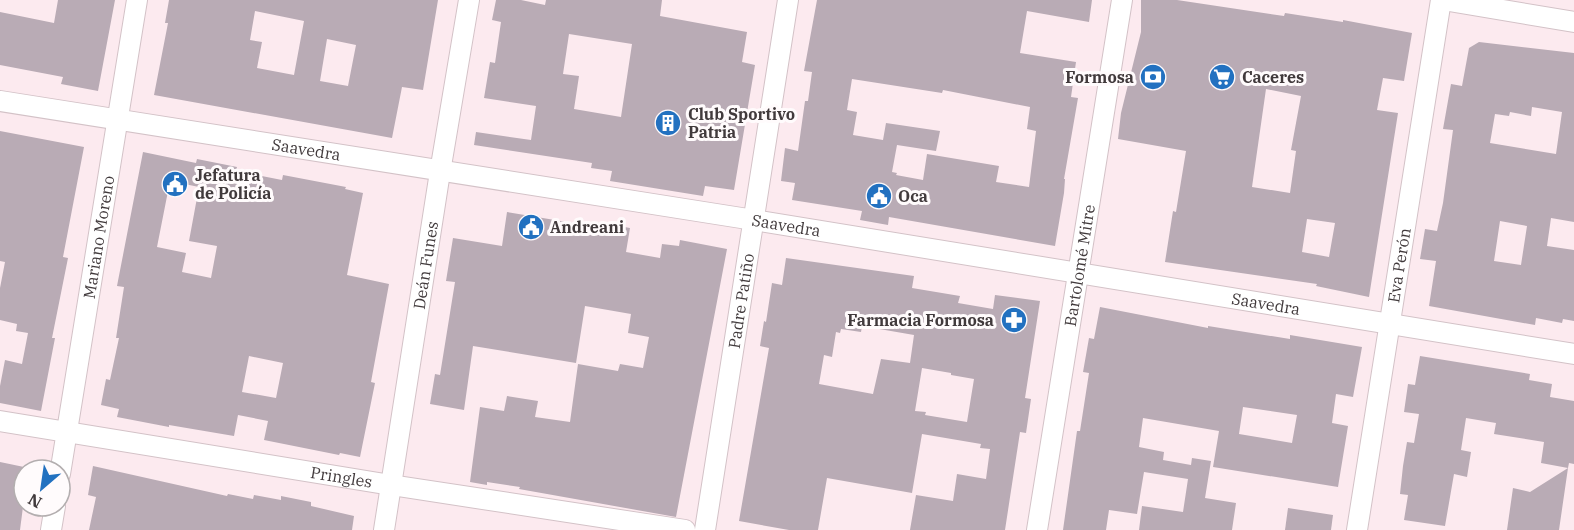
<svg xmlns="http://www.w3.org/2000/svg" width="1574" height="530" font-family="'IBM Plex Serif',serif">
	<rect width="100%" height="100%" fill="#fceaef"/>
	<g fill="#b9abb5" fill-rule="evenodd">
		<path d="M 58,0 L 115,0 L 98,91 L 61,84 L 63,77 L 0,65 L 0,12 L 54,23 Z"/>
		<path d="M 169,0 L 438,0 L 423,90 L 402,87 L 392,138 L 154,95 L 168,23 L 165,23 ZM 255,11 L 304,21 L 294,75 L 257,68 L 262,42 L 250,40 ZM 327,39 L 356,45 L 348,86 L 320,81 Z"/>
		<path d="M 496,0 L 521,0 L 545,5 L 546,0 L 662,0 L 660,16 L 747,32 L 742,62 L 755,65 L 734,190 L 705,186 L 703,196 L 610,181 L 612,171 L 591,168 L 592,163 L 474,145 L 476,132 L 531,140 L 536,106 L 484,98 L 490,62 L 495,63 L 501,22 L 492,20 ZM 569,34 L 632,44 L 621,117 L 574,109 L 579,76 L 563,74 Z"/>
		<path d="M 817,0 L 1092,0 L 1089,22 L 1027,11 L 1020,53 L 1076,62 L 1071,97 L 1078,98 L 1064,179 L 1065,179 L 1064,193 L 1055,246 L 889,217 L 888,225 L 860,220 L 862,211 L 792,200 L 795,183 L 781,181 L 785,148 L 798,151 L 805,101 L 808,101 L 812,72 L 804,71 ZM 852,79 L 942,93 L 943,90 L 1030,107 L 1027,129 L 1036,131 L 1029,187 L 996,182 L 999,166 L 927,154 L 923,180 L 896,175 L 897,173 L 892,172 L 897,145 L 936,151 L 940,131 L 886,123 L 883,140 L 853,135 L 857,112 L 847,110 Z"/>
		<path d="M 1141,0 L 1177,0 L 1284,16 L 1285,13 L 1343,22 L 1343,20 L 1412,33 L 1404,81 L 1383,78 L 1377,110 L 1398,113 L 1369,297 L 1316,286 L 1317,284 L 1165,262 L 1173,211 L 1176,212 L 1186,151 L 1118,139 L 1121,113 L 1141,32 ZM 1266,89 L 1301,96 L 1291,150 L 1296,151 L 1290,193 L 1252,187 ZM 1307,219 L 1335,223 L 1329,257 L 1302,252 Z"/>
		<path d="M 1479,42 L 1574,53 L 1574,222 L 1551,218 L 1547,246 L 1574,250 L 1574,321 L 1563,319 L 1562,323 L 1536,318 L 1535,325 L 1429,306 L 1436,261 L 1420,259 L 1425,229 L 1437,231 L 1443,203 L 1453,130 L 1443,129 L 1451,84 L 1462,86 L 1469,48 ZM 1532,107 L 1562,112 L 1556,154 L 1490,143 L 1495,114 L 1509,116 L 1510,112 L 1531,116 ZM 1500,221 L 1527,226 L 1521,265 L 1494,261 Z"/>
		<path d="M 0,131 L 84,147 L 63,257 L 68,258 L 52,338 L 55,338 L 41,411 L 0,403 L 0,386 L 5,360 L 22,364 L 28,333 L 16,331 L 17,324 L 0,320 L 0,288 L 5,262 L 0,261 Z"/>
		<path d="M 143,152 L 196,163 L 197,159 L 237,167 L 236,171 L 282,180 L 283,175 L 346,187 L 345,189 L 363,193 L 347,275 L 389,284 L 371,382 L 375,383 L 360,457 L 340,453 L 339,455 L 264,440 L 268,421 L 238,415 L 234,436 L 169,425 L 169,427 L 117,417 L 119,409 L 101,405 L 106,379 L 110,380 L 119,338 L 116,338 L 124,287 L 117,286 ZM 170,181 L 199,187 L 189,241 L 217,246 L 211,278 L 182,272 L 186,253 L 157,247 ZM 249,356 L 283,363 L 276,398 L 242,392 Z"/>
		<path d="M 507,212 L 597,227 L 597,222 L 630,228 L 626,252 L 660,258 L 662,244 L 679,246 L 680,240 L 727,249 L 676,517 L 519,489 L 520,487 L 487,482 L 487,485 L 470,482 L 480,407 L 504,411 L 507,396 L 538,401 L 535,417 L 570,422 L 578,364 L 618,371 L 620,364 L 643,368 L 649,337 L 628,333 L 631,314 L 585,306 L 576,363 L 473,346 L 464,410 L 430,404 L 435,374 L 440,375 L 455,282 L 446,281 L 453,238 L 502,246 Z"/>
		<path d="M 786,258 L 914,276 L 912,288 L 960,296 L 958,303 L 993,309 L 995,295 L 1040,301 L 1025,398 L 1031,399 L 1026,433 L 1020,432 L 1005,530 L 910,530 L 916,495 L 953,501 L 957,474 L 986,479 L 990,449 L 980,448 L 981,444 L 922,434 L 912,493 L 827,478 L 818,530 L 789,530 L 739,521 L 769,348 L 760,346 L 764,321 L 766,322 L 772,283 L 782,285 ZM 862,326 L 914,335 L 910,363 L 881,359 L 873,394 L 819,384 L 824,355 L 832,357 L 836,332 L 840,333 L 841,329 L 861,332 ZM 922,368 L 951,373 L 951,375 L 974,379 L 967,422 L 925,415 L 926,412 L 915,411 Z"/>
		<path d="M 1100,307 L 1208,328 L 1208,326 L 1290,339 L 1290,335 L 1362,347 L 1353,397 L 1336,394 L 1332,423 L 1348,426 L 1338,487 L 1213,467 L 1219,431 L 1143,418 L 1139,447 L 1164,452 L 1163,460 L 1191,465 L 1192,458 L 1211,461 L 1205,498 L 1236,503 L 1232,530 L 1139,530 L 1142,506 L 1183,512 L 1188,479 L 1144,472 L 1137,514 L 1109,510 L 1106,530 L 1063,530 L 1077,431 L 1080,431 L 1089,373 L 1083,372 L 1089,338 L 1094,339 ZM 1243,407 L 1297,415 L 1292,443 L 1239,434 Z"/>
		<path d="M 1420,356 L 1530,374 L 1529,380 L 1552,384 L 1550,397 L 1574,401 L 1574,464 L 1569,463 L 1568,468 L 1541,463 L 1544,442 L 1494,434 L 1496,423 L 1466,418 L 1461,450 L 1471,452 L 1467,477 L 1454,474 L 1445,526 L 1404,520 L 1408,495 L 1400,494 L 1403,466 L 1407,442 L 1414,443 L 1419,414 L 1404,412 L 1408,384 L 1415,385 Z"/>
		<path d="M 0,462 L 24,467 L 24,499 L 20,530 L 0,530 Z"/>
		<path d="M 93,466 L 227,496 L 228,494 L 253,499 L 254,495 L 281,500 L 281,496 L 311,502 L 311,506 L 354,516 L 352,530 L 89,530 L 96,497 L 88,495 Z"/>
		<path d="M 1568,468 L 1559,530 L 1507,530 L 1513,488 L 1530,492 Z"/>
		<path d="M 1288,508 L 1333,515 L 1331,530 L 1285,530 Z"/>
	</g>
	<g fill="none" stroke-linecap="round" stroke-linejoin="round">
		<g stroke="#d3c2c7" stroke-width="22">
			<g id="minor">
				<path d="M 1443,0 L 1574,22"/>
				<path id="s1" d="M 0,101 L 754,220 L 1574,354"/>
				<path id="s2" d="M 0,421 L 391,485 L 685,530"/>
				<path id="s3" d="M 60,474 L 137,0"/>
				<path d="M 51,530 L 55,506"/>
				<path id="s4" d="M 384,530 L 440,172 L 469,0"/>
				<path id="s5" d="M 705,530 L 788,0"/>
				<path id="s6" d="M 1037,530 L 1122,0"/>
				<path id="s7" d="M 1357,530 L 1441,0"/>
			</g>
		</g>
		<use href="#minor" stroke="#fff" stroke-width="20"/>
	</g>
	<defs>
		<g id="bank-disc" transform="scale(1.35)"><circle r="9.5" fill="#2271c0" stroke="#fffbfc"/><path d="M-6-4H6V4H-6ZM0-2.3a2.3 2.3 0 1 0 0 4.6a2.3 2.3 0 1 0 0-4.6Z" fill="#fff"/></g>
		<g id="supermarket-disc" transform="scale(1.35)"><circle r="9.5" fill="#2271c0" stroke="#fffbfc"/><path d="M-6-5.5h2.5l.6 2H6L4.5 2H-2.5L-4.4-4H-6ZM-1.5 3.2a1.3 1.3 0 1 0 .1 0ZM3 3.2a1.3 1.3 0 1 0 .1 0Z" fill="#fff"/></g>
		<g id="building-disc" transform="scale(1.35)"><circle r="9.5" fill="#2271c0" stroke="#fffbfc"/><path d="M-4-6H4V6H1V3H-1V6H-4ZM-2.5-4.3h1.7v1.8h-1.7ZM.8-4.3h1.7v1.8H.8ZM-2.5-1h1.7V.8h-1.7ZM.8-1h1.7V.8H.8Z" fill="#fff"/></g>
		<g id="civic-disc" transform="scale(1.35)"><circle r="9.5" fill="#2271c0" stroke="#fffbfc"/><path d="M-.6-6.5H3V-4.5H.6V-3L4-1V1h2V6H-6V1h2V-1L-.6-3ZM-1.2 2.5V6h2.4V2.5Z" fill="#fff"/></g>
		<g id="pharmacy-disc" transform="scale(1.35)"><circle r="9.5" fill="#2271c0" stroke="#fffbfc"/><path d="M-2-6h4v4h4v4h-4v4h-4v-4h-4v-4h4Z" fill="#fff"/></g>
	</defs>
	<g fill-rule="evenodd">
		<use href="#bank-disc" x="1153" y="77"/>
		<use href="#supermarket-disc" x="1222" y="77"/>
		<use href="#building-disc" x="668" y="123"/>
		<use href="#civic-disc" x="175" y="184"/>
		<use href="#civic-disc" x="879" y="196"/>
		<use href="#civic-disc" x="531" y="227"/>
		<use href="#pharmacy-disc" x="1014" y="320"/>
	</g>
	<g text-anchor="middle" stroke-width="6" stroke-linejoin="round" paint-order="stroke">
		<g font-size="16" font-weight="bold" fill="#413a3c" stroke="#fffbfc" text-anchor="start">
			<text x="1134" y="83" text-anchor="end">Formosa</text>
			<text x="1242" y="83">Caceres</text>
			<text x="688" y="120">Club Sportivo<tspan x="688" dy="18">Patria</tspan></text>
			<text x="195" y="181">Jefatura<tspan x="195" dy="18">de Policía</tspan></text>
			<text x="898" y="202">Oca</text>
			<text x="550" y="233">Andreani</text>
			<text x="994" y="326" text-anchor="end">Farmacia Formosa</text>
		</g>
		<g font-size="16" fill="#413a3c" stroke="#fffbfc">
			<text dy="6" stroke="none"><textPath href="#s1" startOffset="310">Saavedra</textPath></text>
			<text dy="6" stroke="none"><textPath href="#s1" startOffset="796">Saavedra</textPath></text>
			<text dy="6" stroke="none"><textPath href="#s3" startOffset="240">Mariano Moreno</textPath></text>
			<text dy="6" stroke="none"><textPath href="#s4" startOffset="268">Deán Funes</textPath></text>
			<text dy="6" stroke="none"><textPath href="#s6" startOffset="268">Bartolomé Mitre</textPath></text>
			<text dy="6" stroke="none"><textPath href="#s7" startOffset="268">Eva Perón</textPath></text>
			<text dy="6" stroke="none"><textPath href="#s5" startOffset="232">Padre Patiño</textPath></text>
			<text dy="6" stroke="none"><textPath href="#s1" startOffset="1282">Saavedra</textPath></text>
			<text dy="6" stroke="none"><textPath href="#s2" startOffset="346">Pringles</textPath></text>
		</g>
	</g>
	<g transform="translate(42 488) rotate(209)"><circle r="28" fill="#fffbfc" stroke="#b3aeaf" stroke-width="1.5"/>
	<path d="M0-4.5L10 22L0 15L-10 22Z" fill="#2271c0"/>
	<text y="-9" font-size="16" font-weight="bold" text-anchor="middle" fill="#413a3c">N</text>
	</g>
</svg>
